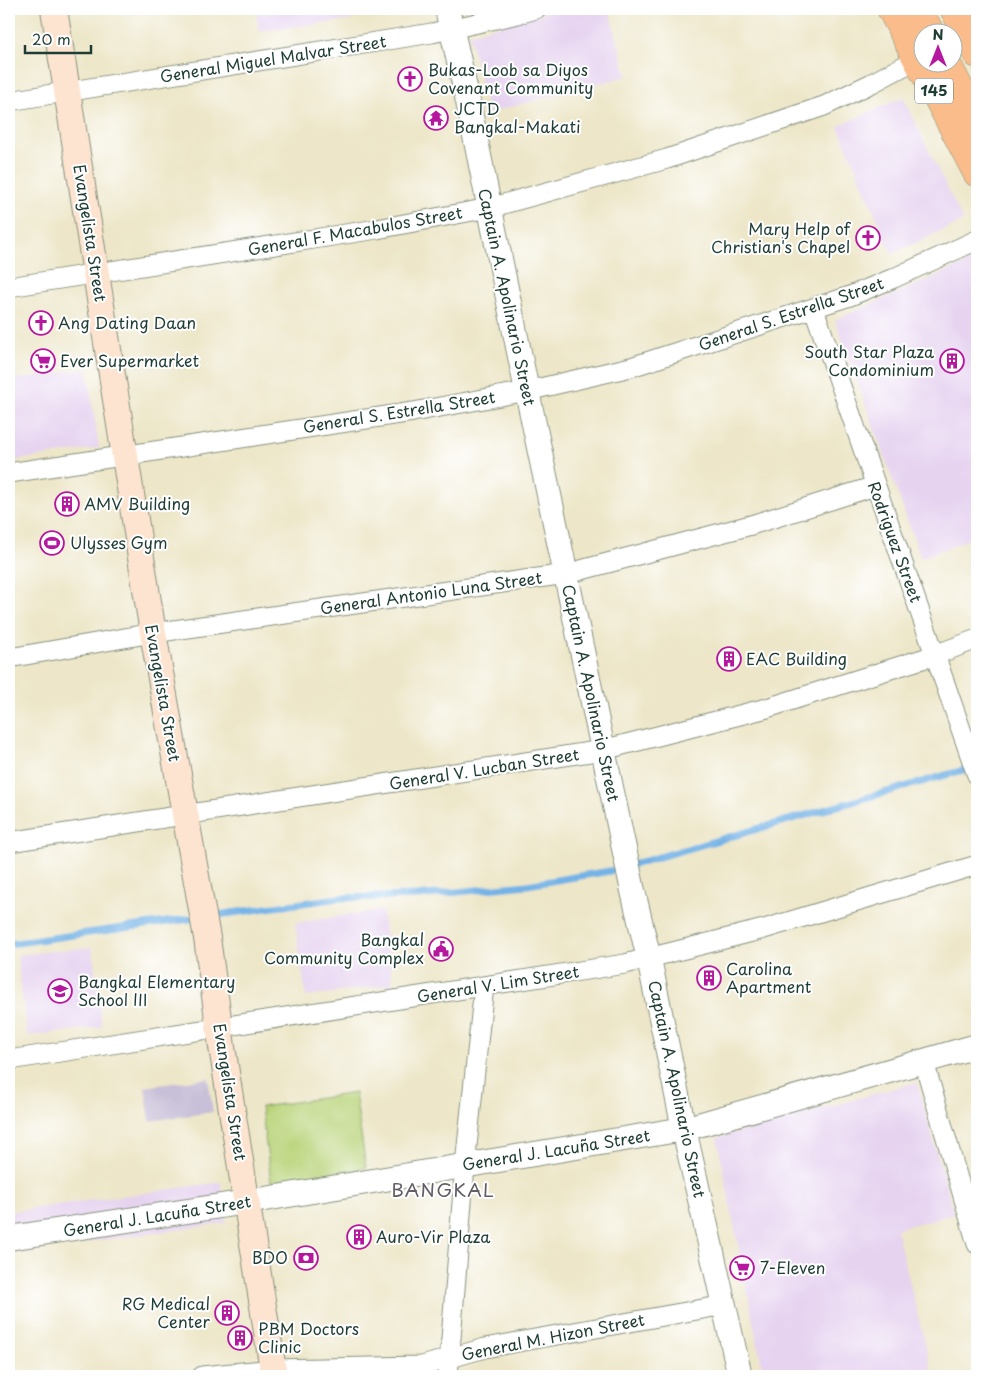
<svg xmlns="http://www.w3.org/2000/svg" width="986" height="1385" font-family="'Playpen Sans',sans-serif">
	<rect width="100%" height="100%" fill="#fff"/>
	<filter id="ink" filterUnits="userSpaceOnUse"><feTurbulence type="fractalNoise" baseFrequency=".02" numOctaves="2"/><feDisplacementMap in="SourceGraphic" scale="10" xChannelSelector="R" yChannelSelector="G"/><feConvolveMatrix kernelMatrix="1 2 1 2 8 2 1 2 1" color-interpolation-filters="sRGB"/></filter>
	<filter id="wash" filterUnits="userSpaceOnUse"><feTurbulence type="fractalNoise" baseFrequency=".0096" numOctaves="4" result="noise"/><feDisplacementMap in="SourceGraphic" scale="20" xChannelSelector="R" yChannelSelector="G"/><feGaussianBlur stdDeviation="1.12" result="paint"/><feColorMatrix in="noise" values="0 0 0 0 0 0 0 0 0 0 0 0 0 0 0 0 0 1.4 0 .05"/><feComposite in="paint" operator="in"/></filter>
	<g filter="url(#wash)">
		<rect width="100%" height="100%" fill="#ede6c8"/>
		<g fill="#e6d3f0">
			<path d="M 256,9 L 350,9 L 352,20 L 259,31 Z"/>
			<path d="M 559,9 L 609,9 L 627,76 L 488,113 L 469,34 Z"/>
			<path d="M 903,97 L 963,221 L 892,254 L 838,126 Z"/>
			<path d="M 977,258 L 977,536 L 921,558 L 835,320 Z"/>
			<path d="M 87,369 L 99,448 L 9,461 L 9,380 Z"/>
			<path d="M 382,910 L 393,984 L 306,997 L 295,923 Z"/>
			<path d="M 92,947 L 102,1027 L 27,1036 L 17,955 Z"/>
			<path d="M 917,1082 L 954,1214 L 896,1229 L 933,1376 L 764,1376 L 717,1138 Z"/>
			<path d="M 221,1182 L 226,1223 L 9,1253 L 9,1212 Z"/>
		</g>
		<path fill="#c8c0d8" d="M 208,1078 L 213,1112 L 150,1121 L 145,1087 Z"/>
		<path fill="#bad47a" stroke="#6c8857" d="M 355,1093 L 366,1168 L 271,1182 L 261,1107 Z"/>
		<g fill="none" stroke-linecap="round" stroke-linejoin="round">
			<path stroke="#74b3e7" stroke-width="7" d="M 9,944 L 339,898 L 417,896 L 527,885 L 610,871 L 974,767"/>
		</g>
	</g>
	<g filter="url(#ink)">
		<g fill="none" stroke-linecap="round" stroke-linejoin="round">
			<g stroke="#86927e" stroke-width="21">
				<g id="minor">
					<path d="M 9,101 L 432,33 L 518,14 L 536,9"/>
					<path d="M 9,287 L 377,229 L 489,208 L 667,159 L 824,106 L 872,83 L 917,59"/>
					<path d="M 814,309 L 977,775"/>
					<path d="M 9,473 L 413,412 L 527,391 L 631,367 L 850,296 L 894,278 L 977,240"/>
					<path d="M 9,658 L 153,633 L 566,574 L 751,525 L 875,486"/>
					<path d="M 9,842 L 603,750 L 767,708 L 935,655 L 977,639"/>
					<path d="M 9,1060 L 625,964 L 764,929 L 977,865"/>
					<path d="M 924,1062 L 977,1244"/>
					<path d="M 202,1376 L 273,1369 L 422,1366 L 485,1348 L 725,1305"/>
					<path d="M 448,1376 L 465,1165 L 484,986"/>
				</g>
			</g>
			<g stroke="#86927e" stroke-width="26">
				<g id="tertiary">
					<path d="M 447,9 L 466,92 L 527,391 L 633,891 L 649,959 L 684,1129 L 740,1376"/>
					<path d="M 9,1238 L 247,1202 L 684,1129 L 977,1046"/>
				</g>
			</g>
			<g stroke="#86927e" stroke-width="28">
				<path id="secondary" d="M 54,9 L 153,633 L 207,938 L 222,1047 L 274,1376"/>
			</g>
			<g stroke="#86927e" stroke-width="29">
				<path id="primary" d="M 891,9 L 977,173"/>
			</g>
			<g stroke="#86927e" stroke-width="29">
				<g id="motorway">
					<path d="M 918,9 L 930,32"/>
					<path d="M 954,9 L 977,54"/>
					<path d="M 946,62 L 977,122"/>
				</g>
			</g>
			<use href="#minor" stroke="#fff" stroke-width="19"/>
			<use href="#tertiary" stroke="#fff" stroke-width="24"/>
			<use href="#secondary" stroke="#fde4d0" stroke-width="26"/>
			<use href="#primary" stroke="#f9bc8a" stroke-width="28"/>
			<use href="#motorway" stroke="#f9bc8a" stroke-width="28"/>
		</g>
	</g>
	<defs>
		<g id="church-ring" transform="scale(1.25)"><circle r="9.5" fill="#fff" stroke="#b5179e" stroke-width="1.5"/><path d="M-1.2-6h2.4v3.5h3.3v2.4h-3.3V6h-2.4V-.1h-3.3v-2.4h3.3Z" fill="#b5179e"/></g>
		<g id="temple-ring" transform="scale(1.25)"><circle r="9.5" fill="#fff" stroke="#b5179e" stroke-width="1.5"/><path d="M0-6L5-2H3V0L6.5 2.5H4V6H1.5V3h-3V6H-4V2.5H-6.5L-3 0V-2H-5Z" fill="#b5179e"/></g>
		<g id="supermarket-ring" transform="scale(1.25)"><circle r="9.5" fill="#fff" stroke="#b5179e" stroke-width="1.5"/><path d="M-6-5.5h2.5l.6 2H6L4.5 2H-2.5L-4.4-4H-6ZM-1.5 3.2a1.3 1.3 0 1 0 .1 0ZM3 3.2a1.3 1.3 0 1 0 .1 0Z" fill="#b5179e"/></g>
		<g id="building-ring" transform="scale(1.25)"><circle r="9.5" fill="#fff" stroke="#b5179e" stroke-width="1.5"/><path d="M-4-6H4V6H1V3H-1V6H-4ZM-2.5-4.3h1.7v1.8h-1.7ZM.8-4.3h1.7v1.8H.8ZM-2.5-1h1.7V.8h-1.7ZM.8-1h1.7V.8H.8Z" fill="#b5179e"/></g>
		<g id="stadium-ring" transform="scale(1.25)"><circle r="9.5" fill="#fff" stroke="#b5179e" stroke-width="1.5"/><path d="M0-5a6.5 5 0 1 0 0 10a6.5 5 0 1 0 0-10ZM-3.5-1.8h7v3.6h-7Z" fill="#b5179e"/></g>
		<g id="civic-ring" transform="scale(1.25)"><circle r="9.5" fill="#fff" stroke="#b5179e" stroke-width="1.5"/><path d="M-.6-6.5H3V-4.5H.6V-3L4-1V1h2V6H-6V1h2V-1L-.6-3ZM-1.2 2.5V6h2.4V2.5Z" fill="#b5179e"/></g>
		<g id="school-ring" transform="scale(1.25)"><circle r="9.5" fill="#fff" stroke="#b5179e" stroke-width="1.5"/><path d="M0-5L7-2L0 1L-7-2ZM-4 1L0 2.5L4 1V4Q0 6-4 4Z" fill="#b5179e"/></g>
		<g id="bank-ring" transform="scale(1.25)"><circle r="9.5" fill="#fff" stroke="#b5179e" stroke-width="1.5"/><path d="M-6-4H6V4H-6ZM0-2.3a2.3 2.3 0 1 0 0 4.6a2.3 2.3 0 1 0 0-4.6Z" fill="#b5179e"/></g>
	</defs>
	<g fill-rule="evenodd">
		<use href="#church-ring" x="410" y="79"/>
		<use href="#temple-ring" x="436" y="118"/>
		<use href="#church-ring" x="868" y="238"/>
		<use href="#church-ring" x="41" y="323"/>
		<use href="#supermarket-ring" x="43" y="361"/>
		<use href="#building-ring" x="952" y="361"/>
		<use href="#building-ring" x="67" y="504"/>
		<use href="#stadium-ring" x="52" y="543"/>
		<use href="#building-ring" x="729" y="659"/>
		<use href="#civic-ring" x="441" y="949"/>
		<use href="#building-ring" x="709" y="978"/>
		<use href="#school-ring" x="60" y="991"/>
		<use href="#building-ring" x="359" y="1237"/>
		<use href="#bank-ring" x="306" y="1258"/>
		<use href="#supermarket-ring" x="742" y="1268"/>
		<use href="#building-ring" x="227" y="1313"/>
		<use href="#building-ring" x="240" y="1338"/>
	</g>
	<g text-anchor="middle" stroke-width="4" stroke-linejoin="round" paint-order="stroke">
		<rect fill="#fff" stroke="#627771" stroke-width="1" x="915" y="78.5" width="38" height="25" rx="4"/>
		<g font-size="15" font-weight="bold" fill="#1f3d34">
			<text x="934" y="96">145</text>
		</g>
		<g font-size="16" fill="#1f3d34" stroke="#fff">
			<text transform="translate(273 59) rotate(-9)" y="6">General Miguel Malvar Street</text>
			<text transform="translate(355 231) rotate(-10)" y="6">General F. Macabulos Street</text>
			<text transform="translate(90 233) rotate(81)" y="6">Evangelista Street</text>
			<text transform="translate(507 297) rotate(78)" y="6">Captain A. Apolinario Street</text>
			<text transform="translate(791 314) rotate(-19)" y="6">General S. Estrella Street</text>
			<text transform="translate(399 412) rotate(-9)" y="6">General S. Estrella Street</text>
			<text transform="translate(895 542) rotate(70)" y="6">Rodriguez Street</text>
			<text transform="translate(431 593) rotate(-8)" y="6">General Antonio Luna Street</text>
			<text transform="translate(163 693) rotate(80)" y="6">Evangelista Street</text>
			<text transform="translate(591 693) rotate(78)" y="6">Captain A. Apolinario Street</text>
			<text transform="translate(484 769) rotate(-9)" y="6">General V. Lucban Street</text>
			<text transform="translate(498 984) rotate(-9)" y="6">General V. Lim Street</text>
			<text transform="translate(677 1089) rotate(78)" y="6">Captain A. Apolinario Street</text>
			<text transform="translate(230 1092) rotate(81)" y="6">Evangelista Street</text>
			<text transform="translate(556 1150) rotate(-9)" y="6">General J. Lacuña Street</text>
			<text transform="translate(157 1216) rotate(-9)" y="6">General J. Lacuña Street</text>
			<text transform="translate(553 1337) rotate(-11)" y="6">General M. Hizon Street</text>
		</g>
		<g font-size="16" fill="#1f3d34" stroke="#fff" text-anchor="start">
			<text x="428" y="76">Bukas-Loob sa Diyos<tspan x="428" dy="18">Covenant Community</tspan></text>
			<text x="454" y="115">JCTD<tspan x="454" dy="18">Bangkal-Makati</tspan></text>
			<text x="850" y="235" text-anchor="end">Mary Help of<tspan x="850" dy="18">Christian's Chapel</tspan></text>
			<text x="58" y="329">Ang Dating Daan</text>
			<text x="934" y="358" text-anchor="end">South Star Plaza<tspan x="934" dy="18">Condominium</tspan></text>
			<text x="60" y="367">Ever Supermarket</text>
			<text x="84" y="510">AMV Building</text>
			<text x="70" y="549">Ulysses Gym</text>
			<text x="746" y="665">EAC Building</text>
			<text x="424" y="946" text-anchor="end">Bangkal<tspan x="424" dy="18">Community Complex</tspan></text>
			<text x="726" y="975">Carolina<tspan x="726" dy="18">Apartment</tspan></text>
			<text x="78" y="988">Bangkal Elementary<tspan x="78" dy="18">School III</tspan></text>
			<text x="376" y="1243">Auro-Vir Plaza</text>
			<text x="288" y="1264" text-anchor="end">BDO</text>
			<text x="760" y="1274">7-Eleven</text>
			<text x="210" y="1310" text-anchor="end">RG Medical<tspan x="210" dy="18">Center</tspan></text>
			<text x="258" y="1335">PBM Doctors<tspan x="258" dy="18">Clinic</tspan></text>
		</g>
		<g font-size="19" letter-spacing="1" fill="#635e66" stroke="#fff">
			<text x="443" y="1197">BANGKAL</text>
		</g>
	</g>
	<rect width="986" height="1385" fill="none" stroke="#fff" stroke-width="30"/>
	<g transform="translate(938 48)"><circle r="24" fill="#ffffff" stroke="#a5b1ae"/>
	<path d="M0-4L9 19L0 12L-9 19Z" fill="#b5179e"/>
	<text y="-8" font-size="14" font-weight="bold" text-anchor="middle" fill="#1f3d34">N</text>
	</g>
	<path d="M25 45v8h66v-8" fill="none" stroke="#1f3d34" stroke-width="2.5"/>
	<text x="32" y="45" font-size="15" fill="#1f3d34" stroke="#ffffff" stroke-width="4" paint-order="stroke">20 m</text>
</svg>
